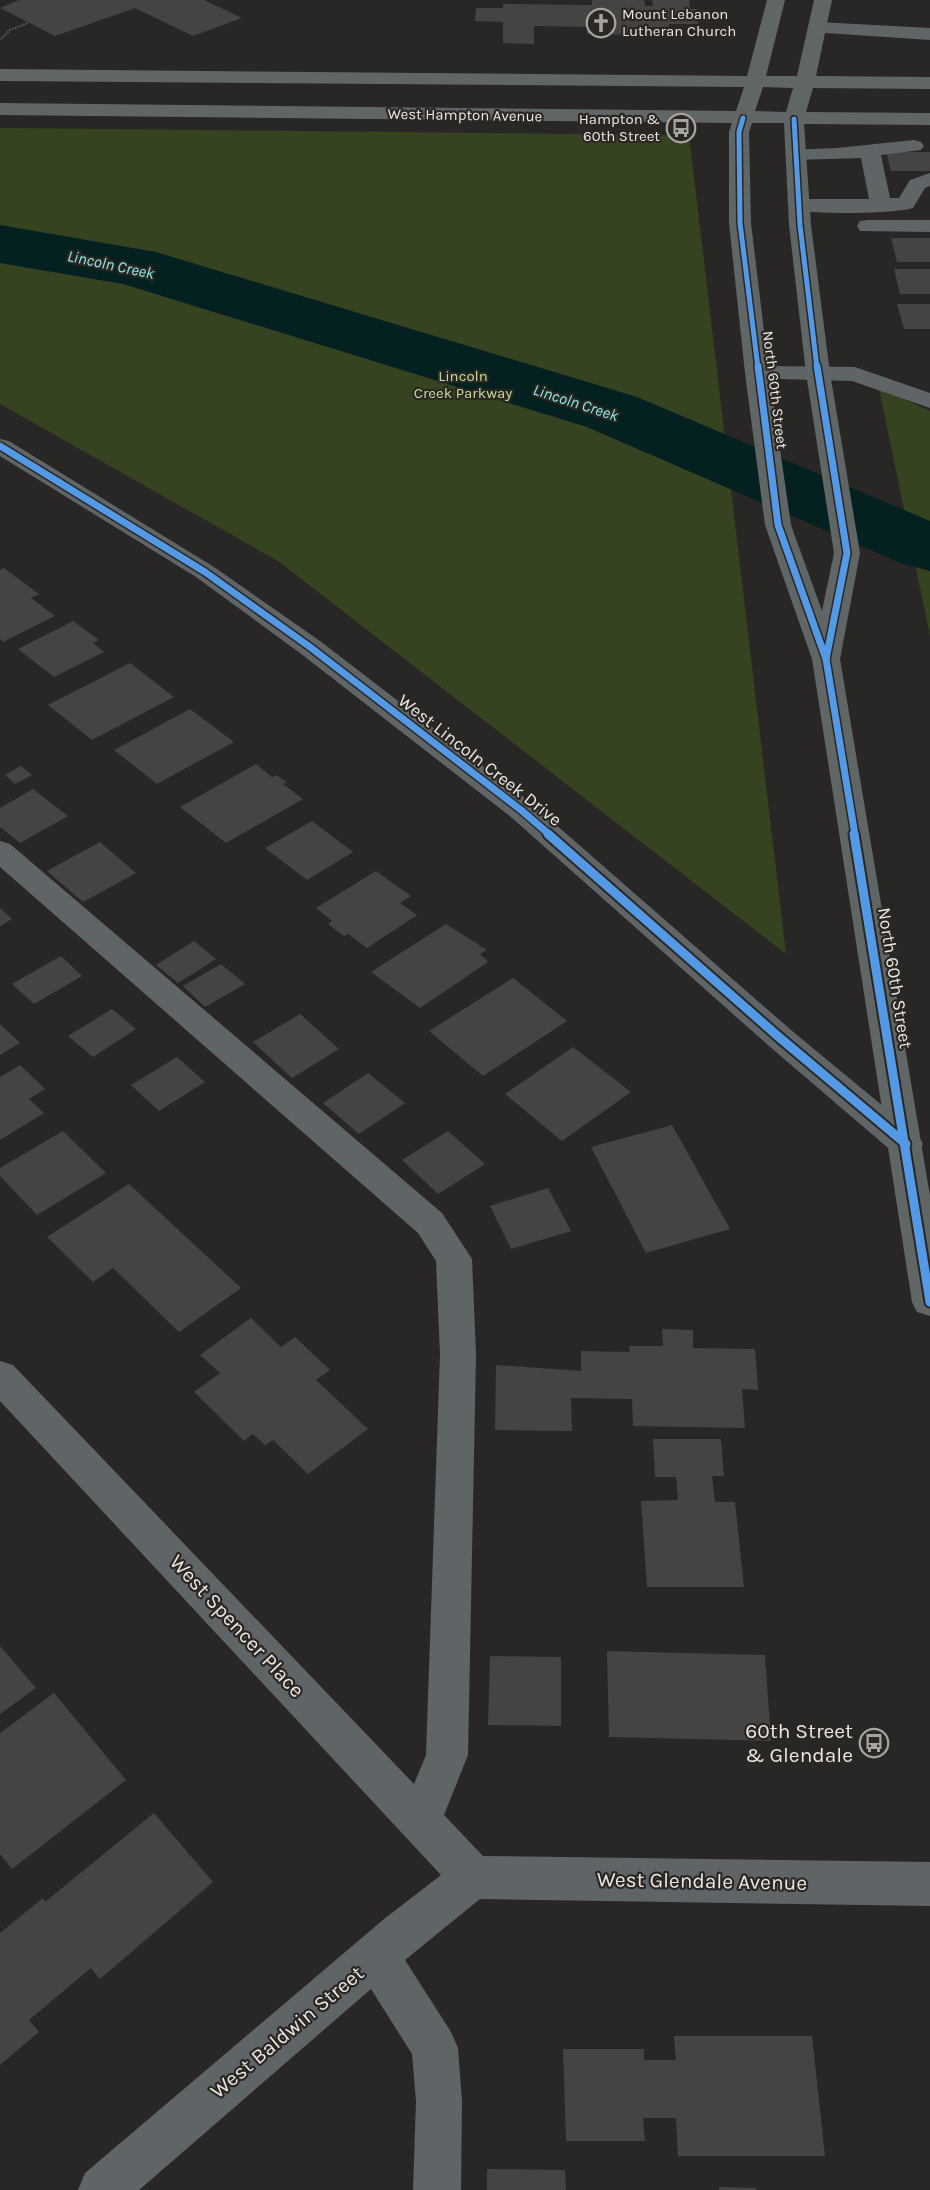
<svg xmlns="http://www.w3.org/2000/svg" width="930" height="2190" font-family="Karla,sans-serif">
	<rect width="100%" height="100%" fill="#292725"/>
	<g fill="#364321">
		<path d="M 0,128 L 689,135 L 786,954 L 278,561 L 0,404 Z"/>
		<path d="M 879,388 L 930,411 L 930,636 Z"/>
	</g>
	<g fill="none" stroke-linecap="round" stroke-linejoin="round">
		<path fill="#042020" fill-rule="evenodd" d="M 0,225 L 156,252 L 637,397 L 930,521 L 930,571 L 903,564 L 587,427 L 123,284 L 0,263 Z"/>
	</g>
	<g fill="#464343">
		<path d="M 19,0 L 204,0 L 242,18 L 193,36 L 135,8 L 55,36 L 0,8 Z"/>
		<path d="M 592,0 L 644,0 L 645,6 L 653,6 L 652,0 L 689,0 L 690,9 L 697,9 L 698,24 L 669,24 L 669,27 L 645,27 L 646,35 L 587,34 L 587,27 L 534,26 L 534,44 L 503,43 L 503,22 L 475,21 L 476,8 L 503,8 L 503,4 L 592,5 Z"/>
		<path d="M 886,152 L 930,152 L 930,171 L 891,171 Z"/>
		<path d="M 891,238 L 930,238 L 930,262 L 897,262 Z"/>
		<path d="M 894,269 L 930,269 L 930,294 L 900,294 Z"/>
		<path d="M 897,304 L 930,304 L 930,329 L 904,329 Z"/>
		<path d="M 4,568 L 39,594 L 31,598 L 55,616 L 3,642 L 0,639 L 0,570 Z"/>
		<path d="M 73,621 L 99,640 L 93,643 L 104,652 L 54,677 L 18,649 Z"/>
		<path d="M 130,663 L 174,697 L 92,740 L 48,705 Z"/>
		<path d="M 190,709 L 234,742 L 157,784 L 114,750 Z"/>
		<path d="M 256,764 L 272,777 L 276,775 L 287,782 L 283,784 L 303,799 L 226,843 L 180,807 Z"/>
		<path d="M 21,766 L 32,775 L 15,784 L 5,775 Z"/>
		<path d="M 33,789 L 68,816 L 20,843 L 0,827 L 0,808 Z"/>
		<path d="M 312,821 L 353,852 L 307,880 L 265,848 Z"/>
		<path d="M 100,842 L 136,873 L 83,902 L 47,871 Z"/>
		<path d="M 376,871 L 411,896 L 400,903 L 417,915 L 367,948 L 348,934 L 344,936 L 328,924 L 332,921 L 316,908 Z"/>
		<path d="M 0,908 L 12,919 L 0,926 Z"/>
		<path d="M 446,924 L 487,950 L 480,954 L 488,962 L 420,1008 L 371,972 Z"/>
		<path d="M 194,941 L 216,959 L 178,983 L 156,965 Z"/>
		<path d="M 61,956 L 82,976 L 34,1004 L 12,984 Z"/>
		<path d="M 221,964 L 245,984 L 205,1007 L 183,986 Z"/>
		<path d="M 513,978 L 567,1021 L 483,1076 L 429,1031 Z"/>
		<path d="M 112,1009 L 136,1029 L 93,1057 L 68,1036 Z"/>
		<path d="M 300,1014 L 339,1049 L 292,1078 L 253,1042 Z"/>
		<path d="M 0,1024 L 20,1043 L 0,1055 Z"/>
		<path d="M 573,1047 L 631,1092 L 562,1141 L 505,1094 Z"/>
		<path d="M 177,1057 L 205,1082 L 159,1111 L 131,1085 Z"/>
		<path d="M 20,1065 L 45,1089 L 29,1099 L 44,1113 L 0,1140 L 0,1077 Z"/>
		<path d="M 368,1073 L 405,1103 L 359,1134 L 323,1103 Z"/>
		<path d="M 672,1125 L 730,1229 L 646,1253 L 591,1147 Z"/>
		<path d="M 63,1131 L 106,1173 L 37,1215 L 0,1176 L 0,1168 Z"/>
		<path d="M 448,1131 L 485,1164 L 438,1194 L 402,1160 Z"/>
		<path d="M 129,1184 L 241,1288 L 179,1332 L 113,1268 L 93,1282 L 47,1237 Z"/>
		<path d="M 548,1188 L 571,1231 L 511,1249 L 490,1206 Z"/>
		<path d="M 251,1318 L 281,1347 L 295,1337 L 330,1370 L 316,1380 L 368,1429 L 308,1474 L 273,1440 L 265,1445 L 253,1434 L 244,1441 L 194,1392 L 220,1373 L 200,1355 Z"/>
		<path d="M 662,1329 L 693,1330 L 693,1348 L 755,1349 L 758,1390 L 742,1389 L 745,1428 L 633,1426 L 632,1399 L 571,1398 L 572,1431 L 495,1430 L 496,1365 L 581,1371 L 581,1351 L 630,1352 L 629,1346 L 663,1346 Z"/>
		<path d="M 653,1439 L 721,1439 L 724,1476 L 712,1476 L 715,1502 L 735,1502 L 744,1587 L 647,1587 L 641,1501 L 678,1500 L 676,1477 L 655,1477 Z"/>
		<path d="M 0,1646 L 36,1688 L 0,1714 Z"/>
		<path d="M 607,1651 L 765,1655 L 771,1741 L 609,1737 Z"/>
		<path d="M 490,1656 L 561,1657 L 561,1726 L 488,1725 Z"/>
		<path d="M 54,1693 L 126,1780 L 12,1869 L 0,1854 L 0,1733 Z"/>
		<path d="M 154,1813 L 213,1882 L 100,1979 L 91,1968 L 29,2020 L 39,2032 L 0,2065 L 0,1933 L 43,1898 L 45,1902 Z"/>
		<path d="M 674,2036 L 812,2036 L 825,2156 L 678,2156 L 676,2118 L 643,2118 L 645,2141 L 566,2141 L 563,2049 L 644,2049 L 644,2060 L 676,2060 Z"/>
		<path d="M 487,2169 L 565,2170 L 566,2190 L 487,2190 Z"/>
		<path d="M 719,2187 L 756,2188 L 756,2190 L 719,2190 Z"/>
	</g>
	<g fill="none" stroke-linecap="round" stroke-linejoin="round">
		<path stroke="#626465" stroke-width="2" stroke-dasharray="1.5 1.5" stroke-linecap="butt" d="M 1,39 L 10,30 L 28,23"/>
		<g fill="#5f6567" fill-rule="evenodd">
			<path d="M 818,22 L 930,28 L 930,40 L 811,32 L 809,28 L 811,24 Z"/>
			<path d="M 914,140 L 921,142 L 924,146 L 921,150 L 881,155 L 890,198 L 899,198 L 910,180 L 930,173 L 930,186 L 925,188 L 913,208 C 891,214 814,215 792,209 L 789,205 L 792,201 L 799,199 L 869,199 L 861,158 L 796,160 L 789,158 L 786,154 L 789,150 L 837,148 Z"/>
			<path d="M 868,220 L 930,220 L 930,232 L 860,231 L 857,226 L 860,221 Z"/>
			<path d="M 757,366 L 855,367 L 930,393 L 930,408 L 852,381 L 749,378 L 745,373 L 749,368 Z"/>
			<path d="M 0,439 L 9,441 L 214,567 L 320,641 L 531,803 L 791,1030 L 918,1135 L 923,1144 L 918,1153 L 906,1157 L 894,1153 L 769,1046 L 511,817 L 300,653 L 196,577 L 0,456 Z"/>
			<path d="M 0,841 L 10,844 L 442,1213 L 472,1259 L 476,1354 L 468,1755 L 444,1815 L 483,1856 L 930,1862 L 930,1906 L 480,1899 L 405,1960 L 451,2032 L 458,2048 L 462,2101 L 461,2190 L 413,2190 L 416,2101 L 412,2054 L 371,1989 L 139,2190 L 78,2190 L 85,2173 L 384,1919 L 441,1875 L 0,1401 L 0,1361 L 13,1365 L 414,1784 L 426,1755 L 440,1354 L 436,1261 L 418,1233 L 0,867 Z"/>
		</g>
		<path fill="#606666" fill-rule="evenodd" d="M 767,0 L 785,0 L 766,76 L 797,76 L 814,0 L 832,0 L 816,76 L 930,77 L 930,89 L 813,88 L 806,112 L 930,113 L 930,125 L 804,124 L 811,225 L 830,373 L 860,553 L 840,659 L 930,1196 L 930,1316 L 917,1312 L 912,1302 L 812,659 L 765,525 L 745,373 L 729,223 L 729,132 L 732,123 L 0,115 L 0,103 L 736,111 L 744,87 L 0,81 L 0,69 L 747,76 ZM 763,87 L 793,88 L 786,112 L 755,111 ZM 752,123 L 784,123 L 789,225 L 806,373 L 834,553 L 822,611 L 791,525 L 769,373 L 751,223 L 749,132 Z"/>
		<g stroke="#2b2723" stroke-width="8">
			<g id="cycleway-far2">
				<path d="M 743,118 L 739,132 L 740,223 L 758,368"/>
				<path d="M 794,119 L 800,225 L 817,368"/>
			</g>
		</g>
		<g stroke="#2b2723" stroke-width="10">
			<g id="cycleway-far1">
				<path d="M 758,366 L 778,525 L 826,659 L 855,835"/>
				<path d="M 817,366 L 847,553 L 826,659"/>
				<path d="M 0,446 L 205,572 L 310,647 L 521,810 L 550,835"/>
			</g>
		</g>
		<g stroke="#2b2723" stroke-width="13">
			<g id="cycleway">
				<path d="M 548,834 L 780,1038 L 906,1144"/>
				<path d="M 854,834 L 930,1302"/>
			</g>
		</g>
		<use href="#cycleway-far2" stroke="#5399e6" stroke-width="5"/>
		<use href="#cycleway-far1" stroke="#5399e6" stroke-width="7"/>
		<use href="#cycleway" stroke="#5399e6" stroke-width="9"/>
	</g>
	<defs>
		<g id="church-ring" transform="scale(1.5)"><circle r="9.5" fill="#2b2723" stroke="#a6a4a1" stroke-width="1.5"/><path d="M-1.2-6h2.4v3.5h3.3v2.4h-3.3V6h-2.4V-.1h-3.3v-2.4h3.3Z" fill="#a6a4a1"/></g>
		<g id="bus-ring" transform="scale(1.5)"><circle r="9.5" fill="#2b2723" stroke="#a6a4a1" stroke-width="1.5"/><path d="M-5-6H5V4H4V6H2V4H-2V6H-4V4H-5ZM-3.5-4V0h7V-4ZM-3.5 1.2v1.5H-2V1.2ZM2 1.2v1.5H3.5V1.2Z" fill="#a6a4a1"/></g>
	</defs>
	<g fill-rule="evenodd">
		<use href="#church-ring" x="601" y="23"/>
		<use href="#bus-ring" x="681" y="128"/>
		<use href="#bus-ring" x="874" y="1743"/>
	</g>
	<g text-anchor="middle" stroke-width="4.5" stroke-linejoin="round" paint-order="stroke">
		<g font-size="15" fill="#eae7e4" stroke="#2b2723" text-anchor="start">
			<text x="622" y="19">Mount Lebanon<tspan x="622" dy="17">Lutheran Church</tspan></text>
			<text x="660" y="124" text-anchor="end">Hampton &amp;<tspan x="660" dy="17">60th Street</tspan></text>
		</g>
		<g font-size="15" fill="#eae7e4" stroke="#2b2723">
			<text transform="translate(465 115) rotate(1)" y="5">West Hampton Avenue</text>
			<text transform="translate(775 390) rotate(83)" y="5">North 60th Street</text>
		</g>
		<g font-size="15" fill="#c3df9c" stroke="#2b2723">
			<text x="463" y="381">Lincoln<tspan x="463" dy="17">Creek Parkway</tspan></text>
		</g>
		<g font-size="16" font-style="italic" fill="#89edef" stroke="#2b2723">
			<text transform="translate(111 264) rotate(12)" y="6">Lincoln Creek</text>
			<text transform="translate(576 402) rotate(18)" y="6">Lincoln Creek</text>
		</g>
		<g font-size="18" fill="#eae7e4" stroke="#2b2723">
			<text transform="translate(480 760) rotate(38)" y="6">West Lincoln Creek Drive</text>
			<text transform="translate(895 978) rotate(81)" y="6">North 60th Street</text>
		</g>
		<g font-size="21" fill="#eae7e4" stroke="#2b2723">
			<text transform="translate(237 1626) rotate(47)" y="7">West Spencer Place</text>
			<text transform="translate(702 1881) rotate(1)" y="7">West Glendale Avenue</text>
			<text transform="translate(287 2032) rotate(-40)" y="7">West Baldwin Street</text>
		</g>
		<g font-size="21" fill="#eae7e4" stroke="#2b2723" text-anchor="end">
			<text x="853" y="1738">60th Street<tspan x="853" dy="24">&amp; Glendale</tspan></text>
		</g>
	</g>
</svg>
